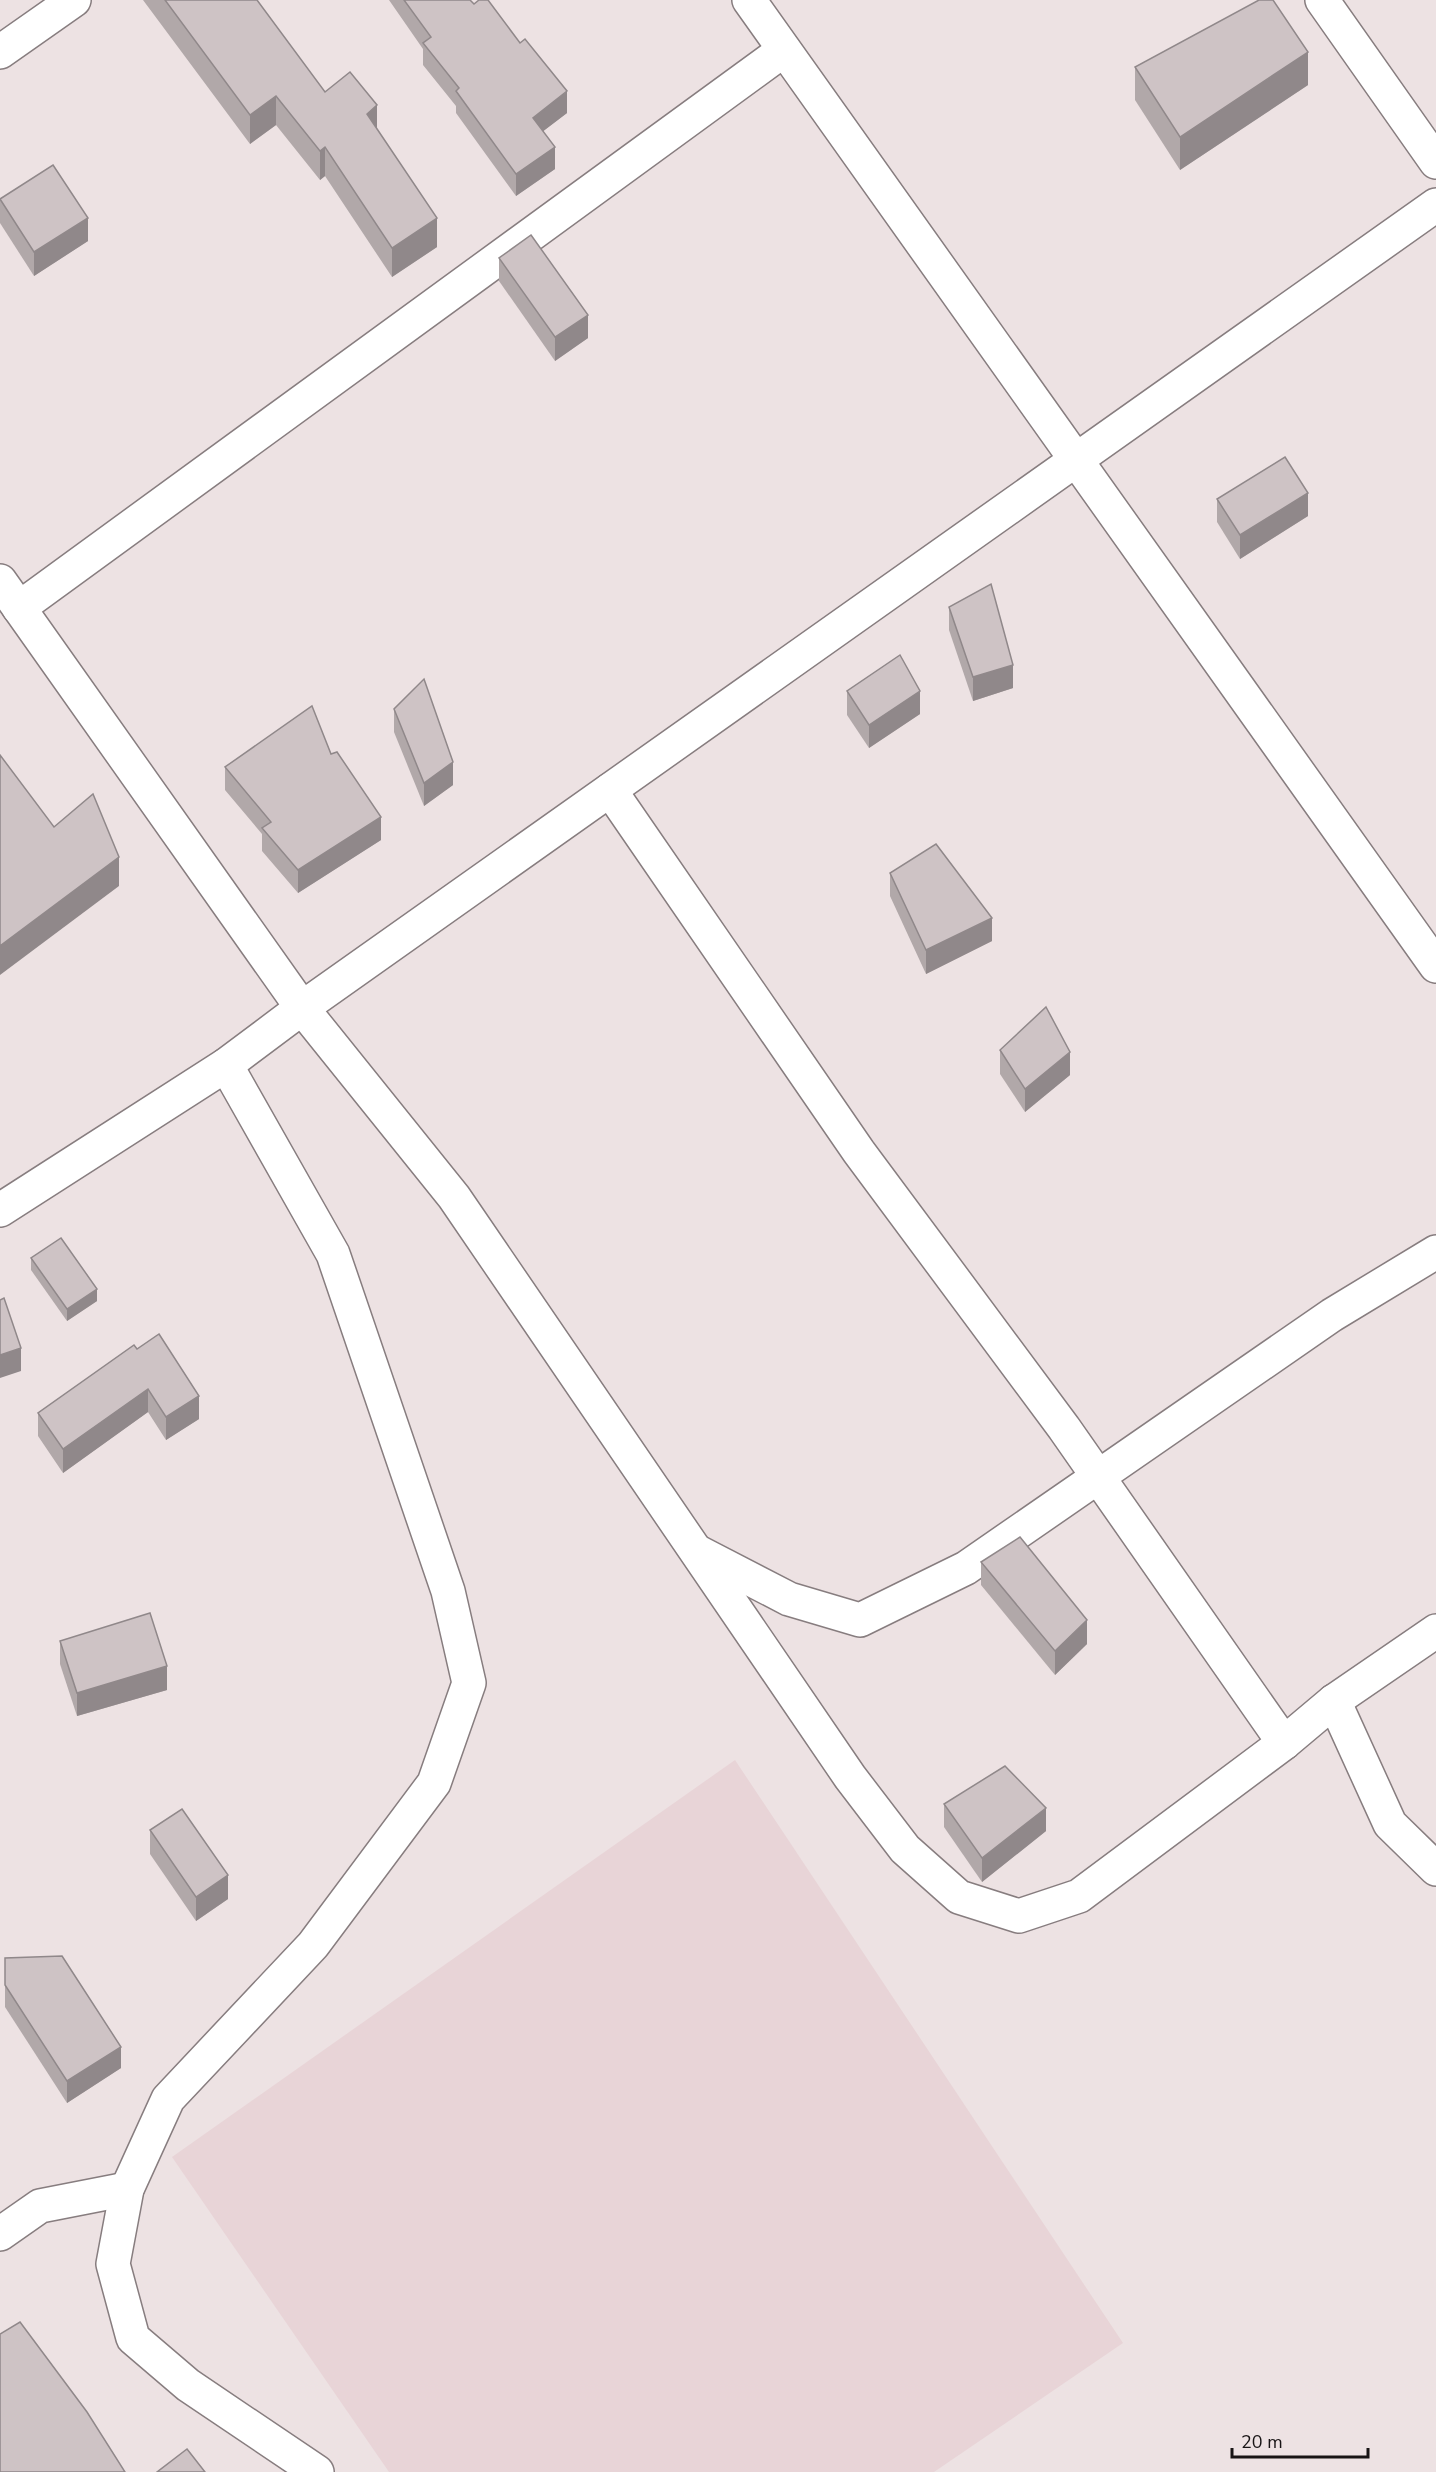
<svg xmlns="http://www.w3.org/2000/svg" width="1436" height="2472" font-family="'Nunito Sans',sans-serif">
	<rect width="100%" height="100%" fill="#ede2e3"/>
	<path fill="#e8d4d7" d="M 735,1760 L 1123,2343 L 934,2472 L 389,2472 L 172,2157 Z"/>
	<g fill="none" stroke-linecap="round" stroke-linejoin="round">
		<g stroke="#877d7f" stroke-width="36">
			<g id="minor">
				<path d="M 749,0 L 1436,966"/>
				<path d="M 1322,0 L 1436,162"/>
				<path d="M 0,52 L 74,0"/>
				<path d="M 0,581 L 302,1008 L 454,1197 L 850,1777 L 905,1849 L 959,1897 L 1019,1916 L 1079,1896 L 1284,1743 L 1334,1701 L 1436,1631"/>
				<path d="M 19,608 L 784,50"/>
				<path d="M 610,790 L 859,1152 L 1064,1428 L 1284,1743"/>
				<path d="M 226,1065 L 333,1254 L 448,1591 L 469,1683 L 434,1783 L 313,1945 L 168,2099 L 127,2189 L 113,2264 L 133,2338 L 188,2385 L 317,2472"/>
				<path d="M 0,1210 L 226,1065 L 302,1008 L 1436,205"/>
				<path d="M 700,1553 L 789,1599 L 860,1620 L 966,1568 L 1332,1315 L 1436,1252"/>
				<path d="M 1334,1701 L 1390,1824 L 1436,1869"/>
				<path d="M 0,2234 L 40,2206 L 127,2189"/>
			</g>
		</g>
		<use href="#minor" stroke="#fff" stroke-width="33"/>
	</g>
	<g fill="#b1a8a9">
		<path d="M 143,0 L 257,0 L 325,92 L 377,129 L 437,247 L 392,277 L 325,176 L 320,180 L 276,125 L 250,144 Z"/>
		<path d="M 389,0 L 470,0 L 567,113 L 543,131 L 555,169 L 516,196 L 456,113 L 456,106 L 423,65 L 423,49 Z"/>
		<path d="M 1135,67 L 1308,85 L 1180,170 L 1135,100 Z"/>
		<path d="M 0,199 L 88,241 L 34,276 L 0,223 Z"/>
		<path d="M 499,258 L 588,338 L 555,361 L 499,281 Z"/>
		<path d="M 1217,499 L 1308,516 L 1240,559 L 1217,522 Z"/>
		<path d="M 949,607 L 1013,688 L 973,701 L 949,630 Z"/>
		<path d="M 847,691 L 920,714 L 869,748 L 847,715 Z"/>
		<path d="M 394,709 L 453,785 L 424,806 L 394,732 Z"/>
		<path d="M 331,754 L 381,840 L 298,893 L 262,851 L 262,834 L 225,790 L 225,767 Z"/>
		<path d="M 890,873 L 992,941 L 926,974 L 890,896 Z"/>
		<path d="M 1000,1050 L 1070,1075 L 1025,1112 L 1000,1074 Z"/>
		<path d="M 31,1258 L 97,1301 L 67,1321 L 31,1270 Z"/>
		<path d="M 134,1345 L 199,1419 L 166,1440 L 148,1412 L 63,1473 L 38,1436 L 38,1413 Z"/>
		<path d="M 981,1562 L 1087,1644 L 1055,1675 L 981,1585 Z"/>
		<path d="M 60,1641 L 167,1690 L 77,1716 L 60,1664 Z"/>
		<path d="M 944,1804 L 1046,1831 L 982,1882 L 944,1827 Z"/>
		<path d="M 150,1830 L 228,1899 L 196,1921 L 150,1854 Z"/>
		<path d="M 5,1958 L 121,2068 L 67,2103 L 5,2007 Z"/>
	</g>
	<g fill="#90888a">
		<path d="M 1308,52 L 1308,85 L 1180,170 L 1180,137 Z"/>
		<path d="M 567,91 L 567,113 L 533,139 L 533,118 Z"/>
		<path d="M 276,96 L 276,125 L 250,144 L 250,115 Z"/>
		<path d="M 377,105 L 377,135 L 367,114 Z"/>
		<path d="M 325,147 L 325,176 L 320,180 L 320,151 Z"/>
		<path d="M 555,147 L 555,169 L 516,196 L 516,174 Z"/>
		<path d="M 88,218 L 88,241 L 34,276 L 34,252 Z"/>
		<path d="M 437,218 L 437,247 L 392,277 L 392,248 Z"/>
		<path d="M 588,315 L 588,338 L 555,361 L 555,337 Z"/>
		<path d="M 1308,493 L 1308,516 L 1240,559 L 1240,535 Z"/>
		<path d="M 1013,665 L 1013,688 L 973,701 L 973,677 Z"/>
		<path d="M 920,691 L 920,714 L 869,748 L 869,725 Z"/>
		<path d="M 453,762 L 453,785 L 424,806 L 424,783 Z"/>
		<path d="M 381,817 L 381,840 L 298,893 L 298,870 Z"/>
		<path d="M 119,857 L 119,886 L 0,975 L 0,946 Z"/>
		<path d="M 992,918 L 992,941 L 926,974 L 926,950 Z"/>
		<path d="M 1070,1052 L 1070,1075 L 1025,1112 L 1025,1089 Z"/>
		<path d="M 97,1289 L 97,1301 L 67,1321 L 67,1309 Z"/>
		<path d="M 21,1348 L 21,1371 L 0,1378 L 0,1355 Z"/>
		<path d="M 148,1389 L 148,1412 L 63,1473 L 63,1449 Z"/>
		<path d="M 199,1396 L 199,1419 L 166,1440 L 166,1417 Z"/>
		<path d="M 1087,1620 L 1087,1644 L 1055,1675 L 1055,1651 Z"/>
		<path d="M 167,1666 L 167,1690 L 77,1716 L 77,1693 Z"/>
		<path d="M 1046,1808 L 1046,1831 L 982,1882 L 982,1858 Z"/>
		<path d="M 228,1875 L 228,1899 L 196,1921 L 196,1897 Z"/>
		<path d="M 121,2047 L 121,2068 L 67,2103 L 67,2081 Z"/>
	</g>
	<g fill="#cec3c5" stroke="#90888a" stroke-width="1.5">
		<path d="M 165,0 L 257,0 L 325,92 L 350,72 L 377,105 L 367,114 L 437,218 L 392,248 L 325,147 L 320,151 L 276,96 L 250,115 Z"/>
		<path d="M 404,0 L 470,0 L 474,4 L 479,0 L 488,0 L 520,43 L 525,39 L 567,91 L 533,118 L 555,147 L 516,174 L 456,91 L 459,88 L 423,43 L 431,37 Z"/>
		<path d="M 1259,0 L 1273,0 L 1308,52 L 1180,137 L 1135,67 Z"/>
		<path d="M 53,165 L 88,218 L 34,252 L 0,199 Z"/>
		<path d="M 531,235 L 588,315 L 555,337 L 499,258 Z"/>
		<path d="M 1285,457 L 1308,493 L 1240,535 L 1217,499 Z"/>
		<path d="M 991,584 L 1013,665 L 973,677 L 949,607 Z"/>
		<path d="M 900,655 L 920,691 L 869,725 L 847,691 Z"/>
		<path d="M 424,679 L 453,762 L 424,783 L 394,709 Z"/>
		<path d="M 312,706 L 331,754 L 337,752 L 381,817 L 298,870 L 262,828 L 271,822 L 225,767 Z"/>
		<path d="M 0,755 L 54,827 L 93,794 L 119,857 L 0,946 Z"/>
		<path d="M 936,844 L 992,918 L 926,950 L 890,873 Z"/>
		<path d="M 1046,1007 L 1070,1052 L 1025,1089 L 1000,1050 Z"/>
		<path d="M 61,1238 L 97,1289 L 67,1309 L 31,1258 Z"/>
		<path d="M 4,1298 L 21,1348 L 0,1355 L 0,1300 Z"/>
		<path d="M 159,1334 L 199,1396 L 166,1417 L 148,1389 L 63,1449 L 38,1413 L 134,1345 L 137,1349 Z"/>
		<path d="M 1020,1537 L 1087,1620 L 1055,1651 L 981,1562 Z"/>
		<path d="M 150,1613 L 167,1666 L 77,1693 L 60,1641 Z"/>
		<path d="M 1005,1766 L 1046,1808 L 982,1858 L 944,1804 Z"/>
		<path d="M 182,1809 L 228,1875 L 196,1897 L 150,1830 Z"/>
		<path d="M 62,1956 L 121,2047 L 67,2081 L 5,1985 L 5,1958 Z"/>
		<path d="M 20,2322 L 87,2412 L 125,2472 L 0,2472 L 0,2334 Z"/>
		<path d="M 187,2449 L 205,2472 L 157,2472 Z"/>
	</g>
	<path d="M1232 2448v9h136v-9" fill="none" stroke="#181415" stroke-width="3"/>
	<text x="1241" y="2448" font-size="18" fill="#181415" stroke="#ede2e3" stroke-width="4.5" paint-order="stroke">20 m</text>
</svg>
